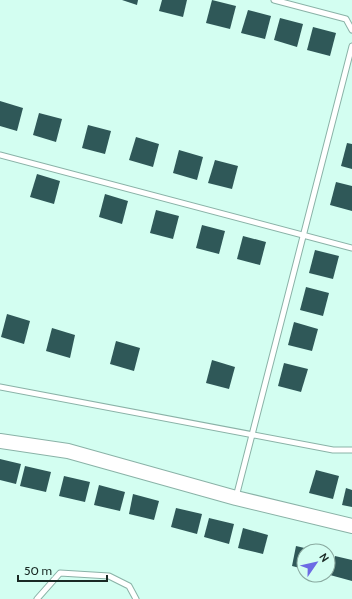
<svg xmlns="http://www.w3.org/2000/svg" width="352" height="599" font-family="Cabin,sans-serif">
	<rect width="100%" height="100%" fill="#d3fef1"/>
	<g fill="#2f5858">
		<path d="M 122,0 L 138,0 L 137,5 Z"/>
		<path d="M 162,0 L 187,0 L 183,17 L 159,11 Z"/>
		<path d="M 212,0 L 236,6 L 230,29 L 206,23 Z"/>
		<path d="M 248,10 L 271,16 L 265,39 L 241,33 Z"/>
		<path d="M 280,18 L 303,24 L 297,47 L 274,40 Z"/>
		<path d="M 313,27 L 336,33 L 330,56 L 307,50 Z"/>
		<path d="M 0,101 L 23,108 L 17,131 L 0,126 Z"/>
		<path d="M 39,113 L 62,119 L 56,142 L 33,135 Z"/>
		<path d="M 88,125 L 111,131 L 105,154 L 82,148 Z"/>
		<path d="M 136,137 L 159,144 L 153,167 L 129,160 Z"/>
		<path d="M 347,143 L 352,144 L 352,169 L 341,166 Z"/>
		<path d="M 179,150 L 203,157 L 197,180 L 173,173 Z"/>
		<path d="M 215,160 L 238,166 L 232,189 L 208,183 Z"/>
		<path d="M 37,174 L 60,181 L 54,204 L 30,197 Z"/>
		<path d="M 336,182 L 352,186 L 352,211 L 330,205 Z"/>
		<path d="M 105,194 L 128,201 L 122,224 L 99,217 Z"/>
		<path d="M 156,210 L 179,216 L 173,239 L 150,233 Z"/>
		<path d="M 202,225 L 225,231 L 219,254 L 196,248 Z"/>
		<path d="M 243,236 L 266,242 L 260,265 L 237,259 Z"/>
		<path d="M 315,250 L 339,256 L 333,279 L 309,273 Z"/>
		<path d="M 306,287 L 329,293 L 323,316 L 300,310 Z"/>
		<path d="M 7,314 L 30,321 L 24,344 L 1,337 Z"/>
		<path d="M 294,322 L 318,329 L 312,351 L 288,345 Z"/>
		<path d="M 52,328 L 75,335 L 70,358 L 46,351 Z"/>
		<path d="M 116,341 L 140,348 L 134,371 L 110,364 Z"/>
		<path d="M 212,360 L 235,367 L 229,389 L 206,383 Z"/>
		<path d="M 284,363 L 308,369 L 301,392 L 278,386 Z"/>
		<path d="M 0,459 L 21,464 L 16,484 L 0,480 Z"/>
		<path d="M 25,466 L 51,472 L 46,492 L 20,486 Z"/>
		<path d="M 316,470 L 339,476 L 333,499 L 309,493 Z"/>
		<path d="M 64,476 L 90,482 L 85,502 L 59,496 Z"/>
		<path d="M 99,485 L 125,492 L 120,511 L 94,505 Z"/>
		<path d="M 346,488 L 352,490 L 352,507 L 342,505 Z"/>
		<path d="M 133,494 L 159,501 L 154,520 L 129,514 Z"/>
		<path d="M 176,508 L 202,514 L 197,534 L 171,527 Z"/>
		<path d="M 209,518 L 234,524 L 229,544 L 204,537 Z"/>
		<path d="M 243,528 L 268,535 L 263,554 L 238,548 Z"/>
		<path d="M 296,546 L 313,550 L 304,551 L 304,569 L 292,566 Z"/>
		<path d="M 335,556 L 352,560 L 352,581 L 330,575 Z"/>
	</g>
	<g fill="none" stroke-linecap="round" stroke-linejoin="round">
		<g stroke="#8ab2a7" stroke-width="7">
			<g id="lane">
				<path d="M 274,0 L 346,19 L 352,30"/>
				<path d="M 0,155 L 352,248"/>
				<path d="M 0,387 L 333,450 L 352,450"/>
				<path d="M 236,497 L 352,46"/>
				<path d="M 37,599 L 60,573 L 109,576 L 129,586 L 136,599"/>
			</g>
		</g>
		<g stroke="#8ab2a7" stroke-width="16">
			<path id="secondary" d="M 0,441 L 68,451 L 236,498 L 352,526"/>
		</g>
		<use href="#lane" stroke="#fff" stroke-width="5"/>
		<use href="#secondary" stroke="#fff" stroke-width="14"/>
	</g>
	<g transform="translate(316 563) rotate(56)"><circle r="19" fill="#d3fef1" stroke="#89a99f"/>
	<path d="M0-3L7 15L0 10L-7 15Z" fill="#6c6ae4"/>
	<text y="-6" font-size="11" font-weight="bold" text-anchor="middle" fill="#192924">N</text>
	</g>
	<path d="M18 575v6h89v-6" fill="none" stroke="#192924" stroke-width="2"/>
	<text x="24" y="575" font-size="12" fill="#192924" stroke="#d3fef1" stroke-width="3" paint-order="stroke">50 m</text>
</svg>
